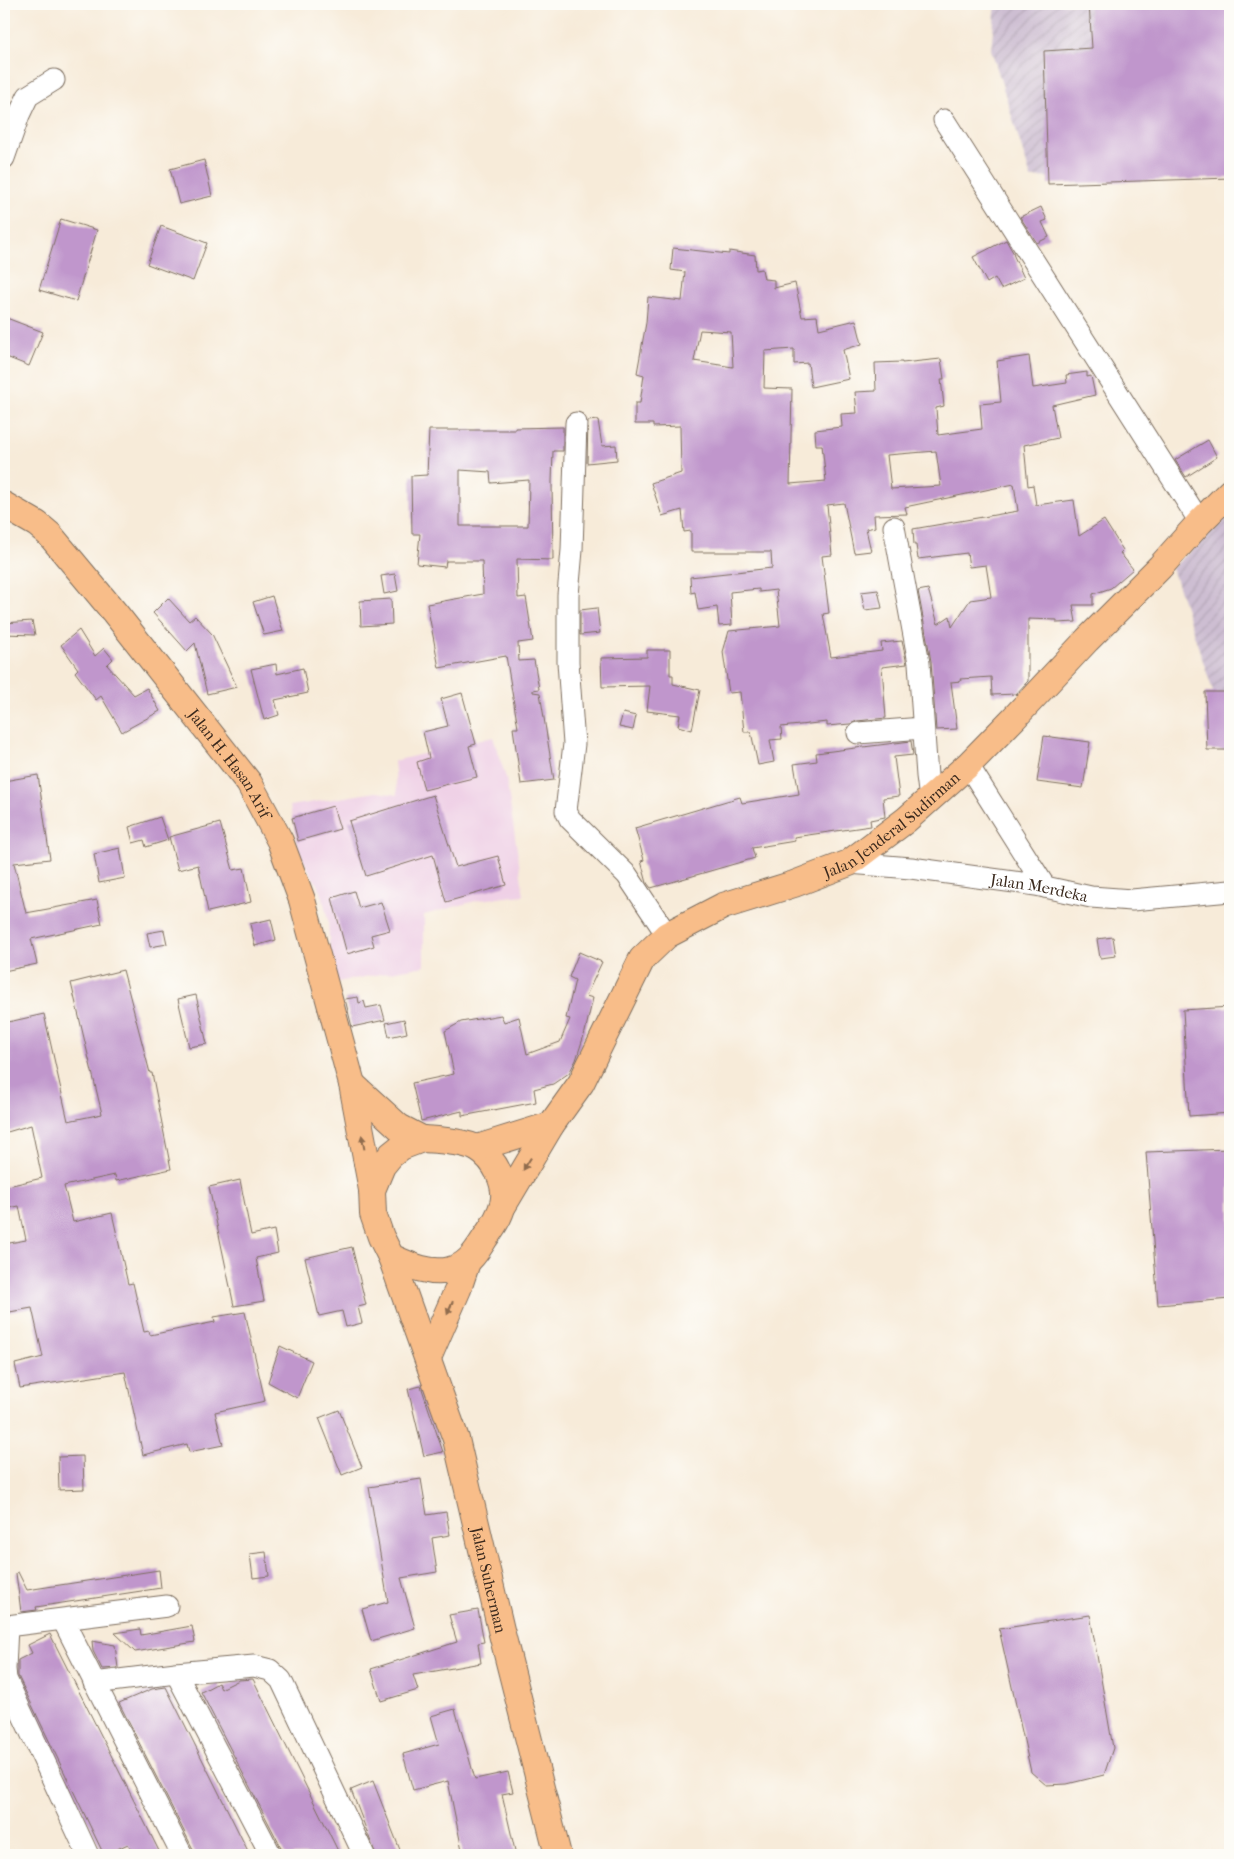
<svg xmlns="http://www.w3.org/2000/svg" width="1234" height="1859" font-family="'IM FELL French Canon',serif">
	<defs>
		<pattern id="industrial-furrows" width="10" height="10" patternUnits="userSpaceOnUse" patternTransform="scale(1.25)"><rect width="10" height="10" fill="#cdbed2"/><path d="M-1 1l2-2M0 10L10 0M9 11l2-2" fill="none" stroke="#b1a3b4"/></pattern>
	</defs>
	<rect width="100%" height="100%" fill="#fdfcf7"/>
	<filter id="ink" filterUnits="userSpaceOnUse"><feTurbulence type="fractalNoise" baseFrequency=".02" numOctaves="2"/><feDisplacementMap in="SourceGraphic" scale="10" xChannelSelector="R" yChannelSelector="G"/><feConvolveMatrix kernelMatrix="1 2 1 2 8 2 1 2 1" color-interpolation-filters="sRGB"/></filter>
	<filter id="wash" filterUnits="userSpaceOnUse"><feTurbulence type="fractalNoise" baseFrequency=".0096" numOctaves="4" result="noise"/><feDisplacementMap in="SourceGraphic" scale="20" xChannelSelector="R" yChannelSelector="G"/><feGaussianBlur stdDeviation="1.12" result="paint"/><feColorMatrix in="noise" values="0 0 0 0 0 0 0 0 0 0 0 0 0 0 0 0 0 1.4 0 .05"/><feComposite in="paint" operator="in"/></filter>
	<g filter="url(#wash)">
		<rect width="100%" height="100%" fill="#f7ebd9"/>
		<path fill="#efd0e6" d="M 493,737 L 506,778 L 524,895 L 479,900 L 424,915 L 424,966 L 332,983 L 328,920 L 321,891 L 299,853 L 290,806 L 376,792 L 397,795 L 394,761 Z"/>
		<g fill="url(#industrial-furrows)">
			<path d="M 996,4 L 1230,4 L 1230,168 L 1031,178 L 991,49 Z"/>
			<path d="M 1230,515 L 1230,697 L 1215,697 L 1172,568 Z"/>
		</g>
		<g id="blocks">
			<g fill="#c096cc" fill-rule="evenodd">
				<path d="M 1089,4 L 1230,4 L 1230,178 L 1048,184 L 1044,51 L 1092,48 Z"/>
				<path d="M 204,160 L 212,196 L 179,204 L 170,169 Z"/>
				<path d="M 1041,207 L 1047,220 L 1042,222 L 1049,237 L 1037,243 L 1020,217 Z"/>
				<path d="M 61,219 L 97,230 L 76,301 L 39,290 Z"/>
				<path d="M 161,226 L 207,243 L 193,281 L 147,264 Z"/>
				<path d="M 1006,240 L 1014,254 L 1013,254 L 1024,278 L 1001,289 L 995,278 L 987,283 L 973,257 Z"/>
				<path d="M 673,248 L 729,254 L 729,251 L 755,255 L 756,270 L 762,269 L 764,279 L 774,280 L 774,288 L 795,283 L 802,317 L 817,316 L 819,329 L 856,320 L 862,344 L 843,350 L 849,379 L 811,387 L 808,363 L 794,364 L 794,349 L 765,351 L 764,388 L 792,389 L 790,484 L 826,481 L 822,445 L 816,445 L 815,430 L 842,427 L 841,414 L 857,413 L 855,392 L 876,391 L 875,363 L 902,362 L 902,363 L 941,359 L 944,379 L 941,379 L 944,406 L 936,408 L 938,435 L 982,429 L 980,404 L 1001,402 L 997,361 L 1029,356 L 1033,388 L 1067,383 L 1066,375 L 1087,372 L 1087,377 L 1091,376 L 1095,395 L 1052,405 L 1058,438 L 1024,445 L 1028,486 L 1033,485 L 1036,505 L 1074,500 L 1079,536 L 1104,520 L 1123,550 L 1120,553 L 1133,569 L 1111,588 L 1093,594 L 1093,605 L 1073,605 L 1076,622 L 1057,623 L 1057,620 L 1028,619 L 1028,681 L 1016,694 L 992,695 L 991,677 L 960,679 L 961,681 L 951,682 L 957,729 L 936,730 L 931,661 L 918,591 L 928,589 L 938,624 L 950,616 L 952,627 L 970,600 L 991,597 L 986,565 L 969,567 L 967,553 L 918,559 L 916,545 L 914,545 L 913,529 L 1018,511 L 1014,484 L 905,507 L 907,514 L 874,515 L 875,527 L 866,529 L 871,551 L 854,553 L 844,503 L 827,505 L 832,555 L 822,556 L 829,613 L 823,614 L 831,657 L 882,651 L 881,643 L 902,641 L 907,664 L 882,667 L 886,718 L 857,721 L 850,724 L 827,726 L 827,722 L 781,727 L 782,739 L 770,740 L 774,762 L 758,765 L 751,732 L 744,732 L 740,692 L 729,693 L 723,652 L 729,631 L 780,626 L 776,590 L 759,592 L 759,589 L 730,592 L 732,625 L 719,626 L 717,607 L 698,610 L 695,592 L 691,593 L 690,577 L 772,568 L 771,552 L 691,552 L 691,531 L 684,532 L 682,510 L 662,516 L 651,483 L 681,473 L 680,426 L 653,427 L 653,424 L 635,424 L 635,403 L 640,403 L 644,375 L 637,373 L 646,323 L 648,297 L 682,301 L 685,272 L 671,270 ZM 700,330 L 731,332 L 733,367 L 694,361 ZM 936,451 L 941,486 L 891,489 L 887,455 Z"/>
				<path d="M 4,317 L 43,332 L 29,366 L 4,356 Z"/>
				<path d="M 598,420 L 602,446 L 616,445 L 617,460 L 587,463 L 588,421 Z"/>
				<path d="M 563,427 L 563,451 L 553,451 L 552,482 L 553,560 L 517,559 L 518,598 L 526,597 L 533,641 L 518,643 L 519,661 L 534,660 L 539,689 L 533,690 L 533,692 L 540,693 L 554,780 L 521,784 L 513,728 L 518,728 L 506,656 L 439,668 L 427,604 L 483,594 L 482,561 L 446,561 L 445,567 L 417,564 L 420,534 L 412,534 L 411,476 L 427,475 L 429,430 L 515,430 L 515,428 ZM 460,470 L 490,472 L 491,483 L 529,480 L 528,526 L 460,526 Z"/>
				<path d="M 1208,440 L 1217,457 L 1186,477 L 1175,460 Z"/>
				<path d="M 395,574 L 398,591 L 384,594 L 381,576 Z"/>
				<path d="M 878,590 L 882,608 L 865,610 L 861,592 Z"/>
				<path d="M 272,596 L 283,631 L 264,635 L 253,602 Z"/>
				<path d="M 168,598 L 189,621 L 195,616 L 212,634 L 237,687 L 207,694 L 195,643 L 187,651 L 153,613 Z"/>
				<path d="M 391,599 L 392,624 L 361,626 L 360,601 Z"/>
				<path d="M 597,608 L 600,633 L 580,635 L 580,610 Z"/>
				<path d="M 32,621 L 35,635 L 4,634 L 4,623 Z"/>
				<path d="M 79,630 L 95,656 L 104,648 L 113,659 L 107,665 L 134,695 L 147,688 L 160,711 L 122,732 L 101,696 L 96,700 L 75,672 L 78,669 L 61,645 Z"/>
				<path d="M 647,650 L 670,650 L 670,675 L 673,675 L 673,684 L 700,690 L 692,730 L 678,726 L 680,715 L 647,711 L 650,686 L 602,687 L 601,658 L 647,657 Z"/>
				<path d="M 276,664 L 277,674 L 303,668 L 308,693 L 275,700 L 279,715 L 264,720 L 251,669 Z"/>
				<path d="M 1205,692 L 1230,692 L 1230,750 L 1207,750 Z"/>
				<path d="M 462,693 L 476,744 L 469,746 L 477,777 L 424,790 L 417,762 L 429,758 L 423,732 L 448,726 L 441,699 Z"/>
				<path d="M 623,713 L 636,716 L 633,730 L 619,727 Z"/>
				<path d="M 1044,736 L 1090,742 L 1083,788 L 1037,782 Z"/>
				<path d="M 911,741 L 913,755 L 894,757 L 899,796 L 883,798 L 885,817 L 870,820 L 871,826 L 794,837 L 795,841 L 752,848 L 755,858 L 651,888 L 647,883 L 641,861 L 644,860 L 635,828 L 740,797 L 742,803 L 799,794 L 794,764 L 817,761 L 816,753 Z"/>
				<path d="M 38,775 L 50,859 L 14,863 L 26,913 L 97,900 L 102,924 L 31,939 L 37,964 L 4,971 L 4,781 Z"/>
				<path d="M 433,795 L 456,867 L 498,856 L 506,885 L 446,902 L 433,855 L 366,876 L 349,821 Z"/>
				<path d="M 333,806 L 340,829 L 298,841 L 292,818 Z"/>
				<path d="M 160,817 L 168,840 L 146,847 L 144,840 L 133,843 L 129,827 Z"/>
				<path d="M 220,823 L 233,870 L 244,868 L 251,902 L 208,912 L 198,865 L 178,870 L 169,837 Z"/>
				<path d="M 120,848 L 125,878 L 99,883 L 94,854 Z"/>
				<path d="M 354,891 L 359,908 L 381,902 L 390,930 L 371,935 L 374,946 L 347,954 L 332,898 Z"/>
				<path d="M 271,919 L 276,940 L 255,946 L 250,924 Z"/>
				<path d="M 164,930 L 167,944 L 150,947 L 147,933 Z"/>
				<path d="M 1113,937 L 1116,956 L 1100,958 L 1097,939 Z"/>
				<path d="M 579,952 L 602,962 L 586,996 L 593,998 L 585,1032 L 576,1060 L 569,1073 L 553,1084 L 534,1089 L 536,1102 L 462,1116 L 462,1111 L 421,1121 L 412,1083 L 454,1074 L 445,1031 L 461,1022 L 501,1015 L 504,1022 L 519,1017 L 527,1054 L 560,1042 L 570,1019 L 566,1018 L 575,980 L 569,977 Z"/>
				<path d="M 123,970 L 150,1073 L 152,1073 L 171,1169 L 116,1181 L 115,1175 L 64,1186 L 73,1222 L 112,1213 L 128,1284 L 133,1283 L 144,1332 L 149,1331 L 150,1335 L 215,1322 L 214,1317 L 245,1312 L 265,1401 L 215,1412 L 223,1445 L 189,1452 L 187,1444 L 143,1455 L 125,1372 L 20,1388 L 15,1364 L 43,1357 L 32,1308 L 4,1313 L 4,1244 L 26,1240 L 19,1206 L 4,1209 L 4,1187 L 42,1178 L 31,1125 L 4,1133 L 4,1023 L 44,1014 L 68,1121 L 102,1114 L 71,983 Z"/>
				<path d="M 196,995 L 207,1044 L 189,1047 L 178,999 Z"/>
				<path d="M 358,997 L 359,1003 L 364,1001 L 366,1008 L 381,1005 L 385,1020 L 352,1027 L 345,999 Z"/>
				<path d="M 1230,1007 L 1230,1113 L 1189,1116 L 1183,1010 Z"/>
				<path d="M 404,1019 L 407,1033 L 389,1037 L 386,1023 Z"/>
				<path d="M 1230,1149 L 1230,1299 L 1158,1305 L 1146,1152 Z"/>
				<path d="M 240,1180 L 251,1235 L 274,1230 L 278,1253 L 256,1258 L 264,1301 L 234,1306 L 209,1187 Z"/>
				<path d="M 352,1247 L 366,1305 L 358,1307 L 362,1323 L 346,1327 L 342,1311 L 319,1316 L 305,1258 Z"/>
				<path d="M 280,1346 L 312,1361 L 297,1398 L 268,1382 Z"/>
				<path d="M 421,1386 L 443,1452 L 424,1456 L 408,1389 Z"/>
				<path d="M 339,1410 L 362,1467 L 342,1475 L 319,1418 Z"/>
				<path d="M 83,1456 L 84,1489 L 59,1490 L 58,1457 Z"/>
				<path d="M 421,1479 L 427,1515 L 446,1512 L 450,1535 L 432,1538 L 437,1572 L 401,1578 L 415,1628 L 371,1641 L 362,1609 L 388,1602 L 369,1487 Z"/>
				<path d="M 266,1552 L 269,1576 L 253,1578 L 250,1554 Z"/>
				<path d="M 159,1570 L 161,1588 L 36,1607 L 37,1610 L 21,1612 L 16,1573 L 18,1572 L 27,1590 Z"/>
				<path d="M 478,1610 L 484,1642 L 478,1643 L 481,1663 L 413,1675 L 418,1690 L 381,1701 L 371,1669 L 457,1642 L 449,1615 Z"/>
				<path d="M 1090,1615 L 1113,1748 L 1104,1775 L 1067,1784 L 1046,1785 L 1031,1772 L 999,1629 Z"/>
				<path d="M 192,1626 L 195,1642 L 135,1652 L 115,1633 L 140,1629 L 141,1635 Z"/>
				<path d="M 50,1634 L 113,1759 L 161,1855 L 134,1855 L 128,1844 L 104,1855 L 18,1676 L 18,1660 L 32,1653 L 28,1645 Z"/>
				<path d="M 92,1641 L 115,1645 L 118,1668 L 102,1669 L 93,1651 Z"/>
				<path d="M 253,1679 L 340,1855 L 285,1855 L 201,1692 L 218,1683 L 221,1689 L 239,1680 Z"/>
				<path d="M 166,1687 L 250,1855 L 194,1855 L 193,1849 L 119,1703 L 152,1689 Z"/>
				<path d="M 455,1709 L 475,1779 L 508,1772 L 513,1792 L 502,1794 L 516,1855 L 463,1855 L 448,1781 L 413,1790 L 403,1754 L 439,1744 L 431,1716 Z"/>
				<path d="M 373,1781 L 402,1855 L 376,1855 L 351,1790 Z"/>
			</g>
		</g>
	</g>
	<g filter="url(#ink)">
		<use href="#blocks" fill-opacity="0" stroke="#7d6e5f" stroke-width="1"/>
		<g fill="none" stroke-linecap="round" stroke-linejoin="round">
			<g stroke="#7d6e5f" stroke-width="23">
				<g id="minor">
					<path d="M 944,120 L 1200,522"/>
					<path d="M 4,158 L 19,115 L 28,96 L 54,80"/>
					<path d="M 576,423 L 572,550 L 568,595 L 568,662 L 574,744 L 566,811 L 570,819 L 627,875 L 667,935"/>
					<path d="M 894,527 L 919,663 L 927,776 L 930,799"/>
					<path d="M 858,733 L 923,728"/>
					<path d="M 968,765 L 1045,887"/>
					<path id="s1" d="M 849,863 L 911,868 L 1036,885 L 1091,897 L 1132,900 L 1230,891"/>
					<path d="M 63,1620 L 182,1855"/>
					<path d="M 176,1673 L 271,1855"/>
					<path d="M 94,1683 L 176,1673 L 254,1666 L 270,1670 L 281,1680 L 364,1855"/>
					<path d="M 88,1855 L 6,1679 L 5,1669 L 7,1626 L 167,1606"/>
				</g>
			</g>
			<g stroke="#7d6e5f" stroke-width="28">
				<g id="major">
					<path id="s2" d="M 4,505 L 37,524 L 50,535 L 115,613 L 249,783 L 280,841 L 302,900 L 352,1084 L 372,1190"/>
					<path d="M 352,1084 L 399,1127 L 422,1139"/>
					<path d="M 422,1139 C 437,1140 465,1141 478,1149 C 495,1159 508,1185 503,1204 C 500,1217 492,1228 485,1238 C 476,1252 468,1266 450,1270 C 430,1275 409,1265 391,1257 L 381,1237 L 373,1214 L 372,1190 L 382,1166 L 391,1155 L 401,1147 Z"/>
					<path d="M 477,1148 L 551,1125"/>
					<path id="s3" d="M 504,1204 L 551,1125 L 581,1083 L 642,959 L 667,935 L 723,906 L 794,884 L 849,863 L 906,820 L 968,765 L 1014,718 L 1087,640 L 1160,567 L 1200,522 L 1230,492"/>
					<path id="s4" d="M 391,1257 L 456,1439 L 501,1630 L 558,1855"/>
					<path d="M 428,1358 L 458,1289 L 467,1262"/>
				</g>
			</g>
			<use href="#minor" stroke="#fff" stroke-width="21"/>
			<use href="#major" stroke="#f8bd89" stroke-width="26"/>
		</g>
		<defs><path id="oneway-solid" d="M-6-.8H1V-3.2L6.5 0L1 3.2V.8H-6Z" transform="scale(1.25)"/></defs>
		<g fill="#906c4e">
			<use href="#oneway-solid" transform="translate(363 1142) rotate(-101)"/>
			<use href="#oneway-solid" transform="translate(527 1164) rotate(122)"/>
			<use href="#oneway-solid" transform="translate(450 1308) rotate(113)"/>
		</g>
	</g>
	<g text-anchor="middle" stroke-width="5" stroke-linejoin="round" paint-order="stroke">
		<g font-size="16" fill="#3b2a1e" stroke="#fdfcf7">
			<text dy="6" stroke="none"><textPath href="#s2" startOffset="346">Jalan H. Hasan Arif</textPath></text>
			<text dy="6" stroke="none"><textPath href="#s3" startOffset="569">Jalan Jenderal Sudirman</textPath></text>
			<text dy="6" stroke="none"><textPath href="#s1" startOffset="192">Jalan Merdeka</textPath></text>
			<text dy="6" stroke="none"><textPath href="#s4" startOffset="338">Jalan Suherman</textPath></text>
		</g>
	</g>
	<rect width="1234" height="1859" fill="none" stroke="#fdfcf7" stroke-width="20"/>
</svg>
